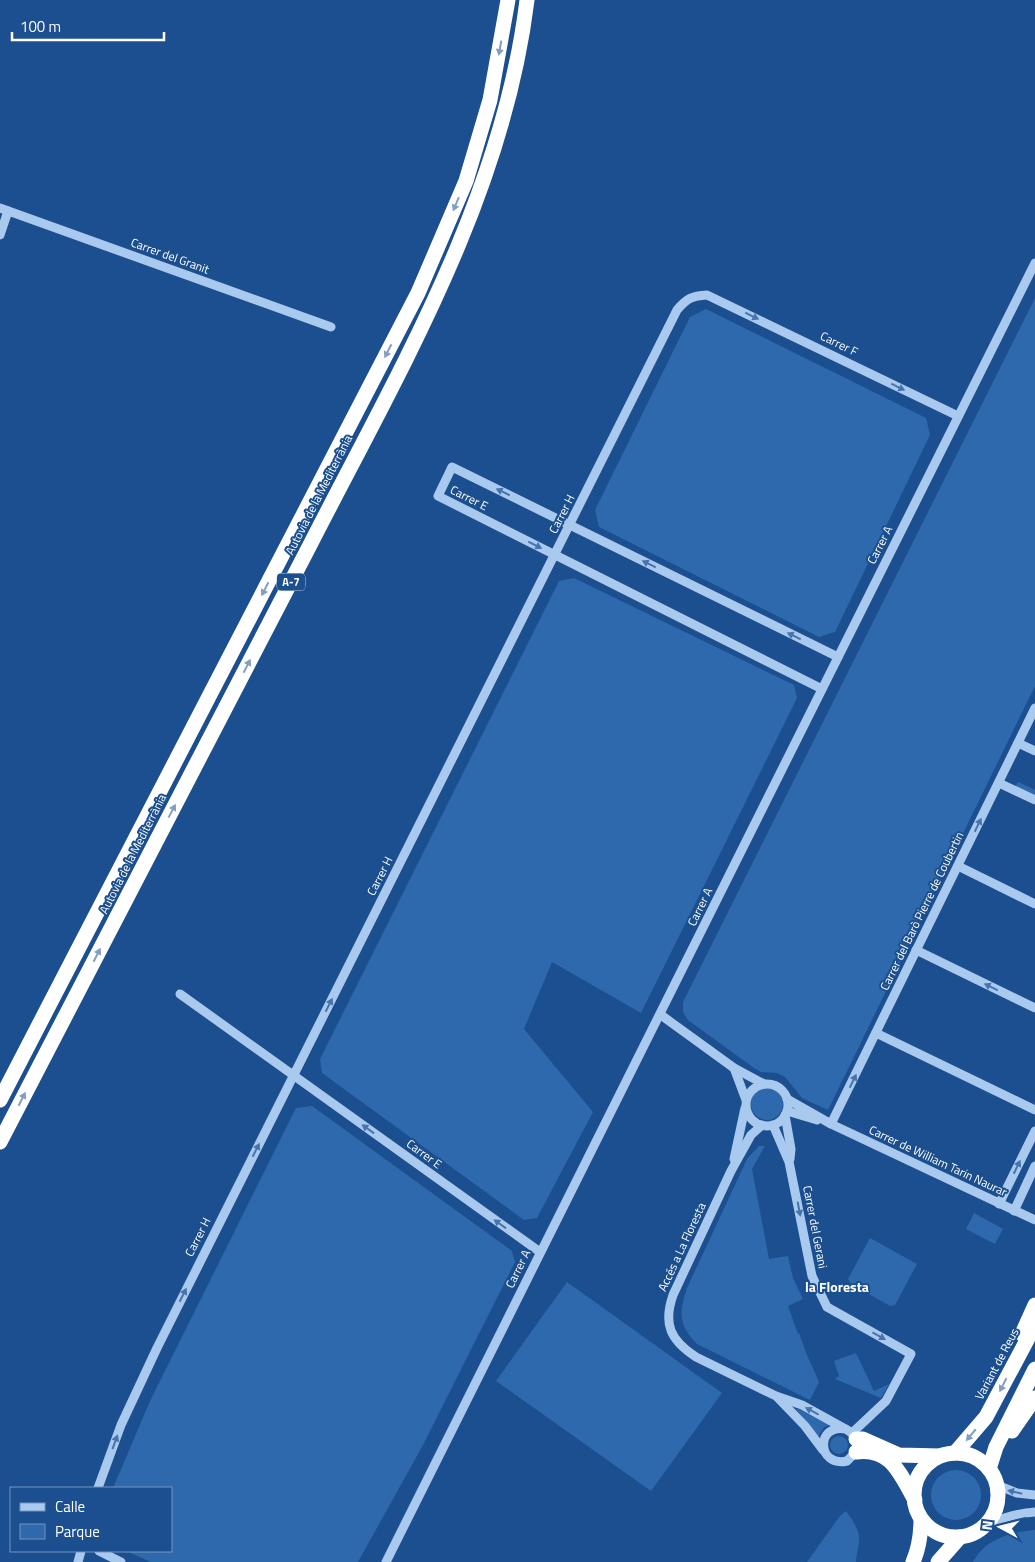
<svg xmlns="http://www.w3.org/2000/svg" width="1035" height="1562" font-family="'Titillium Web',sans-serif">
	<rect width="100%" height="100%" fill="#1b4f8f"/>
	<g fill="#2e69ad">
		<path d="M 1035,298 L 1035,686 L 828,1110 L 802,1098 L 785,1077 L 777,1073 L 761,1072 L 754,1068 L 688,1020 L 683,1012 L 683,1002 Z"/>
		<path d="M 706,309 L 926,418 L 930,435 L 835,632 L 819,637 L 599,527 L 595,510 L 690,317 Z"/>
		<path d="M 574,578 L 794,685 L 797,698 L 641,1013 L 552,962 L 524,1029 L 593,1112 L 537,1218 L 524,1220 L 322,1073 L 320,1059 L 559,581 Z"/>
		<path d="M 1018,782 L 1035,790 L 1035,796 L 1015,787 Z"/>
		<circle cx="767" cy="1104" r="16"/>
		<path d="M 312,1106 L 512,1251 L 515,1262 L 423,1445 L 358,1562 L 151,1562 L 126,1551 L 171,1551 L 171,1488 L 113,1488 L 150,1401 L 296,1108 Z"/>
		<path d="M 759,1146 L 765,1146 L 752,1169 L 769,1259 L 788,1256 L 793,1278 L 803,1299 L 788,1306 L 798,1334 L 799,1333 L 807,1355 L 819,1382 L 810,1400 L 697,1344 C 678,1325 679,1313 687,1288 L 747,1159 Z"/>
		<path d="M 974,1213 L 1003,1229 L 995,1244 L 966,1229 Z"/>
		<path d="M 870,1238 L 917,1264 L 895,1305 L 890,1306 L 851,1284 L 848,1279 Z"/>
		<path d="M 567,1282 L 722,1393 L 651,1491 L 496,1381 Z"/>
		<path d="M 856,1353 L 874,1391 L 889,1384 L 881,1398 L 835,1379 L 839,1376 L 834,1361 Z"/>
		<path d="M 796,1409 L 798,1409 L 830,1425 L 824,1427 L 818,1437 Z"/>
		<circle cx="839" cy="1445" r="9"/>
		<circle cx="956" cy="1495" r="25"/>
		<path d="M 846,1511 C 852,1520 860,1529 859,1541 C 859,1548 856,1554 856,1562 L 807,1562 L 840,1516 Z"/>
		<path d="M 1035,1530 L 1035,1562 L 973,1562 C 985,1539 1011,1532 1035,1530 Z"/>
	</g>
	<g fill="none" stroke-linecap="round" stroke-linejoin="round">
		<g stroke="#a9c9ee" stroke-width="9">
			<path d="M 0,208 L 331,327"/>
			<path d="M 0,235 L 8,211"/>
			<path d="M 822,689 L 438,496 L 452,467 L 838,657"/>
			<path d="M 1018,743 L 1035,751"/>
			<path d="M 999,783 L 1035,800"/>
			<path d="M 958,866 L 1035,904"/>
			<path d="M 916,950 L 1035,1008"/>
			<path d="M 180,994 L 540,1252"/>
			<path d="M 661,1015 L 734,1068 L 764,1084"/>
			<path d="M 876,1033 L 1035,1110"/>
			<path d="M 734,1068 L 746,1100"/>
			<circle cx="767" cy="1105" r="21"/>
			<path d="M 787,1099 L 831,1124 L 1035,1220"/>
			<path d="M 787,1111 L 817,1120"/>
			<path d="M 785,1115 L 791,1149 L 790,1159"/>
			<path d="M 831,1124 L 1035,708"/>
			<path d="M 762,1125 L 751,1135 L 731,1171 L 673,1295 C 663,1324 670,1340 696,1357 L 776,1396 L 802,1405 L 849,1431 C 856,1436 858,1443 856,1452 L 847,1461 C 817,1468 815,1423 846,1429"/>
			<path d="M 773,1125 L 789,1162 L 812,1276 L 827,1307 L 911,1354 L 886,1401 L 852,1433"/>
			<path d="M 734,1159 L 745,1108"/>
			<path d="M 999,1204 L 1035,1131"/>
			<path d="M 1014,1211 L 1035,1166"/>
			<path d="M 778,1398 L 805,1426 L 823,1450"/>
			<path d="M 997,1485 L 1017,1493 L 1035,1495"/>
			<path d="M 98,1488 L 121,1425 L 157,1348 L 677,310 C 687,298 692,296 707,295 L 958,416"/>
			<path d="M 988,1524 C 1003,1518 1018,1513 1035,1512"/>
			<path d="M 99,1551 L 121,1562"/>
			<path d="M 78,1562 L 81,1551"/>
			<path d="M 386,1562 L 1035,263"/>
		</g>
		<g stroke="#fff" stroke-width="15">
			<path d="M 0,1100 L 418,293 L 466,181 L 490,100 L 508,0"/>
			<path d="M 0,1142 C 103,943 207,744 310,545 C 399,371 503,197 527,0"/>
			<path d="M 1022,1334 L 1035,1305"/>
			<path d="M 1012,1431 L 1035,1398"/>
			<path d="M 856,1439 L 863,1439 L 899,1455 L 940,1456"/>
			<path d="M 856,1452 C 891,1447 900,1474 915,1500"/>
			<circle cx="956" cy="1495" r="42"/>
			<path d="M 955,1453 L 986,1417 L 1035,1325"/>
			<path d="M 989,1469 L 996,1447 L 1035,1369"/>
			<path d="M 913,1562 C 919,1548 921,1534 921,1519"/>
			<path d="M 938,1562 L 960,1537"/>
		</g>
	</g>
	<defs><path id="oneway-solid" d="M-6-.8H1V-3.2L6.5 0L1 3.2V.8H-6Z" transform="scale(1.25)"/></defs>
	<g fill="#829ec1">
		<use href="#oneway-solid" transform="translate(500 48) rotate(100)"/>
		<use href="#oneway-solid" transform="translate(456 204) rotate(113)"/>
		<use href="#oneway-solid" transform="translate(388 351) rotate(117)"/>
		<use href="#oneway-solid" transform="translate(265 589) rotate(117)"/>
		<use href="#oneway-solid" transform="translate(247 666) rotate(-63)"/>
		<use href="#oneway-solid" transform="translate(172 811) rotate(-62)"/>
		<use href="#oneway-solid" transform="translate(97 955) rotate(-63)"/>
		<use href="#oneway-solid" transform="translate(22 1099) rotate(-63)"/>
		<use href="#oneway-solid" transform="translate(1003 1385) rotate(117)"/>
		<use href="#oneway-solid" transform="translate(971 1435) rotate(130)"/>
	</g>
	<g fill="#4674ac">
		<use href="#oneway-solid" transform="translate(752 316) rotate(26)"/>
		<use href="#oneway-solid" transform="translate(898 387) rotate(26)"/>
		<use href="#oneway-solid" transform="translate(503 492) rotate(-154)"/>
		<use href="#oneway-solid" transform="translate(535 545) rotate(27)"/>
		<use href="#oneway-solid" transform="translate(649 564) rotate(-154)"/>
		<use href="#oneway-solid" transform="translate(794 636) rotate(-154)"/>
		<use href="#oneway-solid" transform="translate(978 825) rotate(-64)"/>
		<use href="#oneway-solid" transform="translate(991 987) rotate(-154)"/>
		<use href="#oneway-solid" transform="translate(329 1005) rotate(-63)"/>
		<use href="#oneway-solid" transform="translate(853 1081) rotate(-64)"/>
		<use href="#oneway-solid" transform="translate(368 1129) rotate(-144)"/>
		<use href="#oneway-solid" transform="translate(256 1150) rotate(-63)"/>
		<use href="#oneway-solid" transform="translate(1017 1167) rotate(-64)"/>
		<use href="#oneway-solid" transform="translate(799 1209) rotate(79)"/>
		<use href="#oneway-solid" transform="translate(500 1224) rotate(-144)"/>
		<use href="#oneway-solid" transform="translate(183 1295) rotate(-63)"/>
		<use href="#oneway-solid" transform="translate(879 1336) rotate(29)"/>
		<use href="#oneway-solid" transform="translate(812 1411) rotate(-152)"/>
		<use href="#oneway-solid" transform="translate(115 1442) rotate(-70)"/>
		<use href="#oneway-solid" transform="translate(1015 1492) rotate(-167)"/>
	</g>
	<g text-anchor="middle" stroke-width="4" stroke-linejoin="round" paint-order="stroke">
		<rect fill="#1b4f8f" stroke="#bbcadd" stroke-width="1" x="277" y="573.5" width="28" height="17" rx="4"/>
		<g font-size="11" font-weight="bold" fill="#fff">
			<text x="291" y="586">A-7</text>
		</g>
		<g font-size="12" fill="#fff" stroke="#1b4f8f">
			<text transform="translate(170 256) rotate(20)" y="4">Carrer del Granit</text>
			<text transform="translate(839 344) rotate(26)" y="4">Carrer F</text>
			<text transform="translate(319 495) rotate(-63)" y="4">Autovia de la Mediterrània</text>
			<text transform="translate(469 498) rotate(27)" y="4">Carrer E</text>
			<text transform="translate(562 514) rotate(-63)" y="4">Carrer H</text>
			<text transform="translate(880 545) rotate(-63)" y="4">Carrer A</text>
			<text transform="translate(133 854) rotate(-63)" y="4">Autovia de la Mediterrània</text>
			<text transform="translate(380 876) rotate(-63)" y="4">Carrer H</text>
			<text transform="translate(700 907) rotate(-64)" y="4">Carrer A</text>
			<text transform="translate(922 911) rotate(-64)" y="4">Carrer del Barò Pierre de Coubertin</text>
			<text transform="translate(424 1154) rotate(36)" y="4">Carrer E</text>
			<text transform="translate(938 1161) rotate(25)" y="4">Carrer de William Tarin Naurar</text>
			<text transform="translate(815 1227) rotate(79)" y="4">Carrer del Gerani</text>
			<text transform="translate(198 1237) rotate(-63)" y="4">Carrer H</text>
			<text transform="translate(682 1247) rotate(-65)" y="4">Accés a La Floresta</text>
			<text transform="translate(518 1269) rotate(-64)" y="4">Carrer A</text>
			<text transform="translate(997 1364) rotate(-62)" y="4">Variant de Reus</text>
		</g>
		<g font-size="14" font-weight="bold" fill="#fff" stroke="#1b4f8f">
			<text x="837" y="1292">la Floresta</text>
		</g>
	</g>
	<rect x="10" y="1487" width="162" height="65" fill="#1b4f8f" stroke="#7695bc"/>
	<rect x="20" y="1503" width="25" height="8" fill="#a9c9ee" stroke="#7695bc"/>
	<text x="55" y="1512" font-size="15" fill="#ffffff">Calle</text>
	<rect x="20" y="1524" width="25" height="15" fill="#2e69ad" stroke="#7695bc"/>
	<text x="55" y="1537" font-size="15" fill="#ffffff">Parque</text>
	<g transform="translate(1000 1527) rotate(277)" stroke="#1b4f8f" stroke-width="4" paint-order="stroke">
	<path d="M0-4L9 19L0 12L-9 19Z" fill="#ffffff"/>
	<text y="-8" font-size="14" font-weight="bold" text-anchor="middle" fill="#ffffff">N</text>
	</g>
	<path d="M12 32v8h152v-8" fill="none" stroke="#ffffff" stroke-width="2.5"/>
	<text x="20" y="32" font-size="15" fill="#ffffff" stroke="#1b4f8f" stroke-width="4" paint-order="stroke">100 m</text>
</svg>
